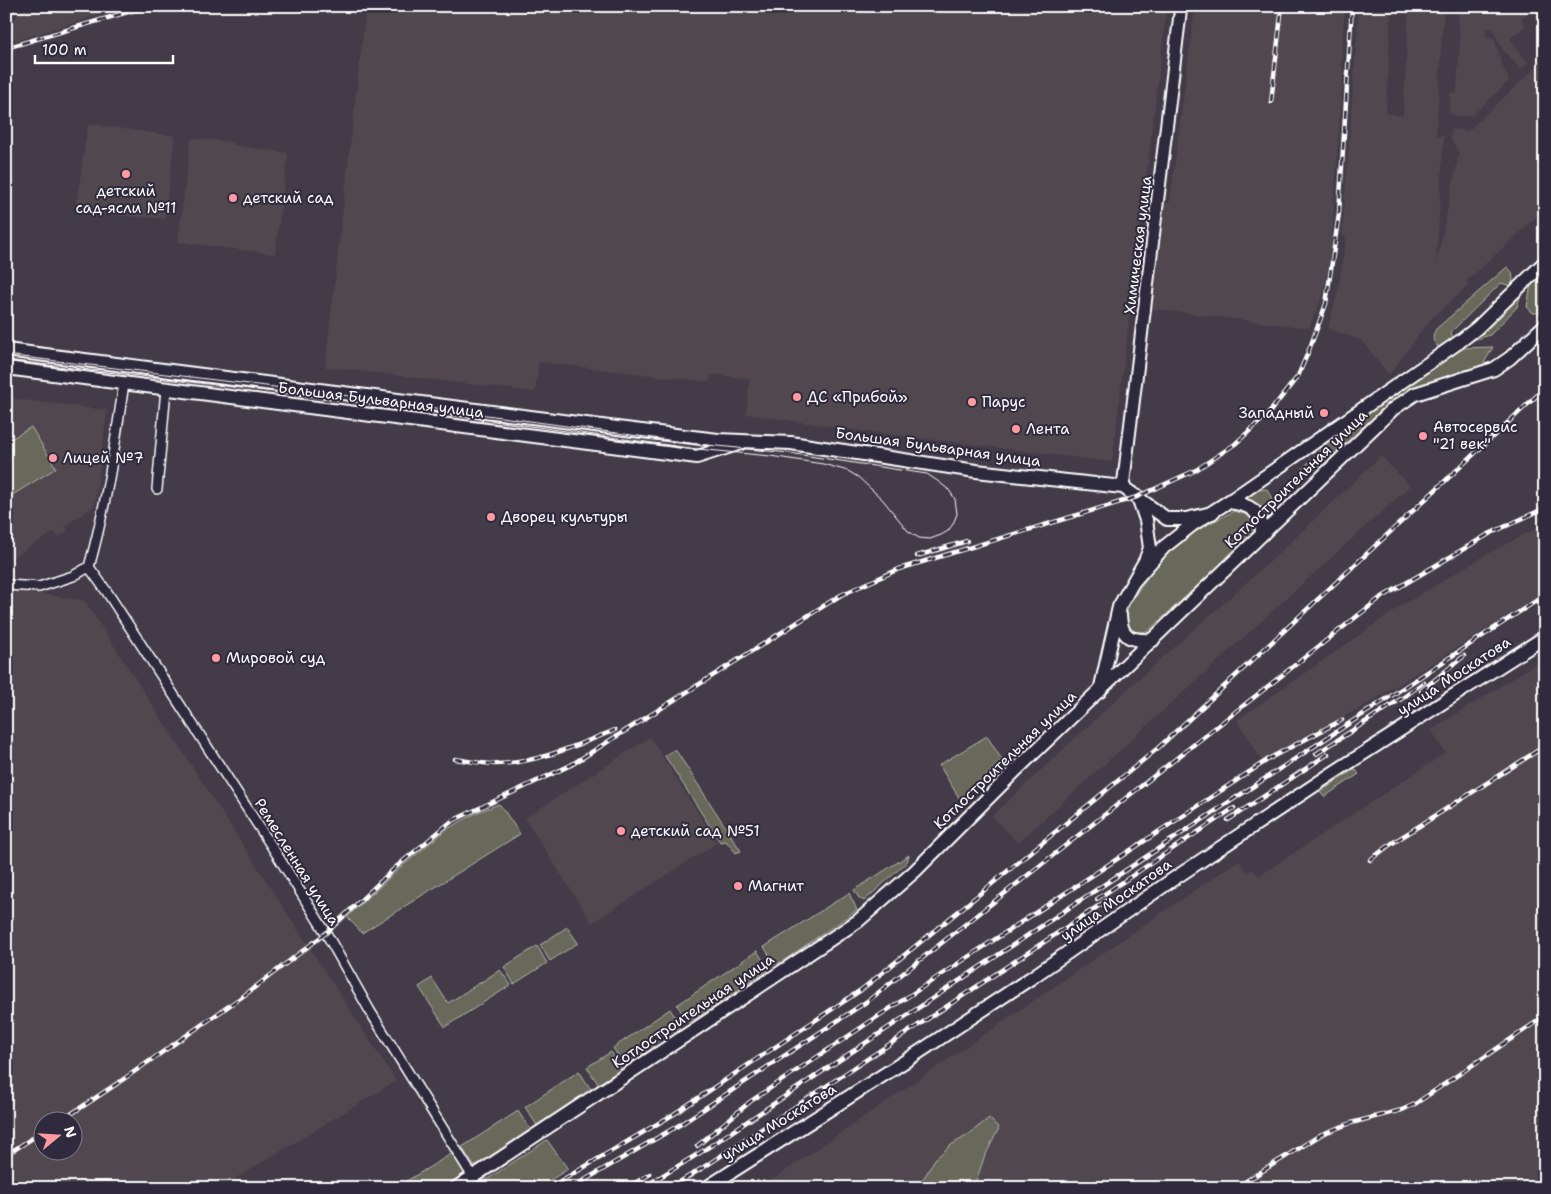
<svg xmlns="http://www.w3.org/2000/svg" width="1551" height="1194" font-family="'Shantell Sans',sans-serif">
	<rect width="100%" height="100%" fill="#433b48"/>
	<filter id="ink" filterUnits="userSpaceOnUse"><feTurbulence type="fractalNoise" baseFrequency=".02" numOctaves="2"/><feDisplacementMap in="SourceGraphic" scale="10" xChannelSelector="R" yChannelSelector="G"/><feConvolveMatrix kernelMatrix="1 2 1 2 8 2 1 2 1" color-interpolation-filters="sRGB"/></filter>
	<g filter="url(#ink)">
		<g fill="#51474f" fill-rule="evenodd">
			<path d="M 25,6 L 127,6 L 15,41 L 10,24 Z"/>
			<path d="M 366,6 L 1167,6 L 1112,462 L 854,430 L 746,414 L 750,379 L 711,374 L 710,382 L 539,362 L 535,392 L 325,367 Z"/>
			<path d="M 1195,6 L 1345,6 L 1341,65 L 1343,69 L 1331,251 L 1323,295 L 1309,328 L 1152,309 L 1165,205 L 1170,201 Z"/>
			<path d="M 1359,6 L 1399,6 L 1399,14 L 1391,14 L 1386,113 L 1403,116 L 1409,6 L 1444,6 L 1436,136 L 1444,136 L 1436,265 L 1459,153 L 1450,138 L 1452,129 L 1468,131 L 1545,59 L 1545,209 L 1467,281 L 1469,285 L 1430,320 L 1389,375 L 1361,340 L 1328,329 L 1338,290 L 1346,237 L 1342,236 Z"/>
			<path d="M 1457,6 L 1537,6 L 1521,19 L 1526,26 L 1510,38 L 1528,63 L 1520,69 L 1502,49 L 1493,28 L 1486,28 L 1486,36 L 1494,38 L 1502,64 L 1509,81 L 1473,115 L 1459,117 L 1452,115 L 1449,112 L 1450,93 L 1457,93 L 1460,36 Z"/>
			<path d="M 88,124 L 175,136 L 165,219 L 75,212 Z"/>
			<path d="M 191,138 L 232,142 L 233,145 L 288,153 L 275,254 L 178,242 Z"/>
			<path d="M 6,398 L 107,410 L 95,505 L 65,526 L 69,531 L 58,537 L 54,532 L 6,561 Z"/>
			<path d="M 1381,456 L 1410,486 L 1018,843 L 992,816 L 1133,684 L 1274,558 Z"/>
			<path d="M 1545,524 L 1545,592 L 1369,703 L 1262,761 L 1237,720 L 1404,604 L 1489,553 Z"/>
			<path d="M 6,588 L 85,601 L 396,1081 L 220,1188 L 6,1188 ZM 42,1122 L 72,1122 L 72,1152 L 42,1152 Z"/>
			<path d="M 1545,658 L 1545,1188 L 760,1188 L 1239,860 L 1247,872 L 1252,869 L 1259,876 L 1445,753 L 1431,730 Z"/>
			<path d="M 650,737 L 717,843 L 592,923 L 525,818 Z"/>
		</g>
		<g fill="#67695a" stroke="#b3b4ac">
			<path d="M 1507,267 L 1512,272 L 1513,280 L 1511,286 L 1501,283 L 1451,332 L 1454,341 L 1442,347 L 1437,346 C 1432,340 1432,336 1436,329 Z"/>
			<path d="M 1536,278 L 1545,287 L 1545,313 L 1533,313 L 1527,307 L 1531,284 Z"/>
			<path d="M 1521,294 L 1517,307 L 1490,335 L 1473,340 Z"/>
			<path d="M 1493,347 L 1480,370 L 1421,387 L 1336,457 L 1305,474 L 1301,470 L 1337,433 L 1462,348 Z"/>
			<path d="M 31,427 L 56,468 L 6,499 L 6,442 Z"/>
			<path d="M 1267,489 L 1273,501 L 1270,517 L 1266,522 C 1263,509 1258,503 1245,499 L 1255,490 Z"/>
			<path d="M 1234,511 L 1251,516 L 1256,524 L 1256,532 L 1148,631 L 1139,632 L 1130,630 C 1121,611 1130,604 1140,588 C 1146,580 1151,571 1158,563 C 1177,538 1207,525 1234,511 Z"/>
			<path d="M 987,736 L 1002,760 L 961,801 L 939,765 Z"/>
			<path d="M 675,749 L 741,851 L 736,853 L 726,841 L 720,842 L 665,756 Z"/>
			<path d="M 1355,769 L 1359,774 L 1324,797 L 1320,792 Z"/>
			<path d="M 499,804 L 501,806 L 520,834 L 362,933 L 347,917 L 400,868 L 447,829 L 478,812 Z"/>
			<path d="M 909,855 L 907,862 L 864,901 L 859,898 L 854,890 Z"/>
			<path d="M 849,893 L 857,910 L 780,963 L 775,964 L 764,947 Z"/>
			<path d="M 567,927 L 578,943 L 550,961 L 540,945 Z"/>
			<path d="M 537,946 L 547,963 L 514,984 L 504,967 Z"/>
			<path d="M 757,951 L 769,969 L 689,1023 L 677,1005 Z"/>
			<path d="M 500,970 L 511,985 L 445,1027 L 419,987 L 432,978 L 448,1003 Z"/>
			<path d="M 670,1009 L 679,1023 L 680,1030 L 674,1032 L 669,1027 L 663,1032 L 662,1036 L 655,1044 L 652,1050 L 626,1068 L 613,1048 Z"/>
			<path d="M 611,1052 L 622,1069 L 598,1084 L 587,1067 Z"/>
			<path d="M 579,1071 L 592,1091 L 538,1127 L 525,1107 Z"/>
			<path d="M 518,1111 L 531,1131 L 476,1169 L 462,1147 Z"/>
			<path d="M 989,1118 L 999,1128 L 984,1158 L 976,1181 L 967,1188 L 914,1188 L 925,1176 L 935,1159 L 951,1145 L 968,1135 Z"/>
			<path d="M 547,1140 L 568,1169 L 538,1188 L 474,1188 Z"/>
			<path d="M 456,1151 L 469,1173 L 447,1188 L 395,1188 Z"/>
		</g>
		<g fill="none" stroke-linecap="round" stroke-linejoin="round">
			<g stroke="#fff" stroke-width="12">
				<g id="minor">
					<path d="M 157,489 L 166,389"/>
					<path d="M 89,567 L 107,592 L 276,853 L 326,933 L 370,1011 L 473,1177"/>
					<path d="M 6,585 L 39,587 L 73,576 L 89,567 C 106,507 115,445 124,383"/>
				</g>
			</g>
			<g stroke="#fff" stroke-width="15">
				<path id="tertiary" d="M 1123,487 L 1181,6"/>
			</g>
			<g stroke="#fff" stroke-width="16">
				<g id="secondary">
					<path d="M 6,350 L 633,430 L 718,440 L 791,443 L 976,471 L 1123,487 L 1167,519 L 1186,519 L 1212,513"/>
					<path d="M 6,368 L 697,457 L 741,443"/>
					<path d="M 1228,502 C 1250,504 1262,511 1262,534"/>
					<path d="M 1134,581 L 1164,547 L 1192,525 L 1234,498 L 1459,342 L 1477,328 L 1545,262"/>
					<path d="M 1120,615 C 1121,639 1132,641 1153,640"/>
					<path d="M 1100,691 L 1119,607 L 1145,561 L 1150,548 L 1146,520 L 1138,497"/>
					<path d="M 456,1188 L 858,921 L 915,871 L 1015,771 L 1393,409 L 1415,394 L 1494,369 L 1510,358 L 1545,325"/>
					<path d="M 706,1188 L 907,1060 L 1031,978 L 1172,880 L 1333,773 L 1545,637"/>
				</g>
			</g>
			<g stroke="#fff" stroke-width="18">
				<path id="primary" d="M 6,7 L 7,6"/>
			</g>
			<use href="#minor" stroke="#2f2a3d" stroke-width="9"/>
			<use href="#tertiary" stroke="#2f2a3d" stroke-width="11"/>
			<use href="#secondary" stroke="#2f2a3d" stroke-width="12"/>
			<use href="#primary" stroke="#2f2a3d" stroke-width="14"/>
			<path stroke="#fff" stroke-width="1" d="M 6,355 L 341,395 L 697,444 L 789,453 L 900,470 L 927,474 L 939,482 L 949,490 L 955,499 L 957,514 L 953,524 L 948,531 L 941,535 L 930,539 L 919,538 L 908,531 L 883,500 L 858,477 L 848,471 L 823,464 L 770,456 L 697,449 L 341,400 L 6,360"/>
			<g stroke="#fff" stroke-width="4.5">
				<g id="rail">
					<path d="M 6,48 L 148,6"/>
					<path d="M 1271,102 L 1282,6"/>
					<path d="M 917,556 L 967,541"/>
					<path d="M 1421,691 L 1464,656"/>
					<path d="M 1316,754 L 1404,697 L 1424,682"/>
					<path d="M 455,759 C 469,761 483,764 497,764 C 538,763 577,745 615,730"/>
					<path d="M 1228,820 L 1328,754"/>
					<path d="M 1370,860 L 1391,844 L 1545,746"/>
					<path d="M 1097,899 L 1234,808"/>
					<path d="M 59,1122 L 118,1083 L 246,994 L 326,933 L 396,867 L 452,821 L 571,765 L 841,595 L 899,569 L 1137,497 L 1196,470 L 1235,444 L 1268,414 L 1298,376 L 1309,350 L 1326,304 L 1339,213 L 1352,6"/>
					<path d="M 697,1146 L 751,1101 L 880,1015 L 1272,757 L 1342,720"/>
					<path d="M 6,1155 L 42,1132"/>
					<path d="M 549,1188 L 674,1114 L 861,990 L 944,923 L 1158,748 L 1545,388"/>
					<path d="M 571,1188 L 681,1124 L 869,1000 L 1379,599 L 1489,534 L 1545,508"/>
					<path d="M 627,1188 L 650,1174"/>
					<path d="M 642,1188 L 698,1154 L 1188,829 L 1545,595"/>
					<path d="M 670,1188 L 704,1167 L 1109,899"/>
					<path d="M 1235,1188 L 1322,1134 L 1351,1123 L 1402,1110 L 1415,1104 L 1545,1016"/>
				</g>
			</g>
			<use href="#rail" stroke="#2f2a3d" stroke-width="2.5" stroke-dasharray="8" stroke-linecap="butt"/>
		</g>
	</g>
	<g fill="#ff9aa2" stroke="#2f2a3d" stroke-width="2">
		<circle cx="126" cy="174" r="5"/>
		<circle cx="233" cy="198" r="5"/>
		<circle cx="797" cy="397" r="5"/>
		<circle cx="972" cy="402" r="5"/>
		<circle cx="1324" cy="413" r="5"/>
		<circle cx="1016" cy="429" r="5"/>
		<circle cx="1423" cy="436" r="5"/>
		<circle cx="53" cy="458" r="5"/>
		<circle cx="491" cy="517" r="5"/>
		<circle cx="216" cy="658" r="5"/>
		<circle cx="621" cy="831" r="5"/>
		<circle cx="738" cy="886" r="5"/>
	</g>
	<g text-anchor="middle" stroke-width="4" stroke-linejoin="round" paint-order="stroke">
		<g font-size="15" fill="#fff" stroke="#2f2a3d" text-anchor="start">
			<text x="126" y="196" text-anchor="middle">детский<tspan x="126" dy="17">сад-ясли №11</tspan></text>
			<text x="243" y="203">детский сад</text>
			<text x="807" y="402">ДC «Прибой»</text>
			<text x="982" y="407">Парус</text>
			<text x="1314" y="418" text-anchor="end">Западный</text>
			<text x="1433" y="432">Автосервис<tspan x="1433" dy="17">"21 век"</tspan></text>
			<text x="1026" y="434">Лента</text>
			<text x="63" y="463">Лицей №7</text>
			<text x="501" y="522">Дворец культуры</text>
			<text x="226" y="663">Мировой суд</text>
			<text x="631" y="836">детский сад №51</text>
			<text x="748" y="891">Магнит</text>
		</g>
		<g font-size="15" fill="#fff" stroke="#2f2a3d">
			<text transform="translate(1138 245) rotate(-83)" y="5">Химическая улица</text>
			<text transform="translate(381 400) rotate(7)" y="5">Большая Бульварная улица</text>
			<text transform="translate(938 447) rotate(8)" y="5">Большая Бульварная улица</text>
			<text transform="translate(1296 479) rotate(-44)" y="5">Котлостроительная улица</text>
			<text transform="translate(1454 676) rotate(-33)" y="5">улица Москатова</text>
			<text transform="translate(1005 760) rotate(-44)" y="5">Котлостроительная улица</text>
			<text transform="translate(297 862) rotate(58)" y="5">Ремесленная улица</text>
			<text transform="translate(1116 900) rotate(-35)" y="5">улица Москатова</text>
			<text transform="translate(693 1011) rotate(-34)" y="5">Котлостроительная улица</text>
			<text transform="translate(779 1122) rotate(-32)" y="5">улица Москатова</text>
		</g>
	</g>
	<rect width="1551" height="1194" fill="none" stroke="#2f2a3d" stroke-width="25"/>
	<rect x="12" y="12" width="1526" height="1169" fill="none" stroke="#fff" stroke-width="2" filter="url(#ink)"/>
	<g transform="translate(58 1136) rotate(72)"><circle r="24" fill="#2f2a3d" stroke="#827f8b"/>
	<path d="M0-4L9 19L0 12L-9 19Z" fill="#ff9aa2"/>
	<text y="-8" font-size="14" font-weight="bold" text-anchor="middle" fill="#ffffff">N</text>
	</g>
	<path d="M35 55v8h138v-8" fill="none" stroke="#ffffff" stroke-width="2.5"/>
	<text x="42" y="55" font-size="15" fill="#ffffff" stroke="#2f2a3d" stroke-width="4" paint-order="stroke">100 m</text>
</svg>
